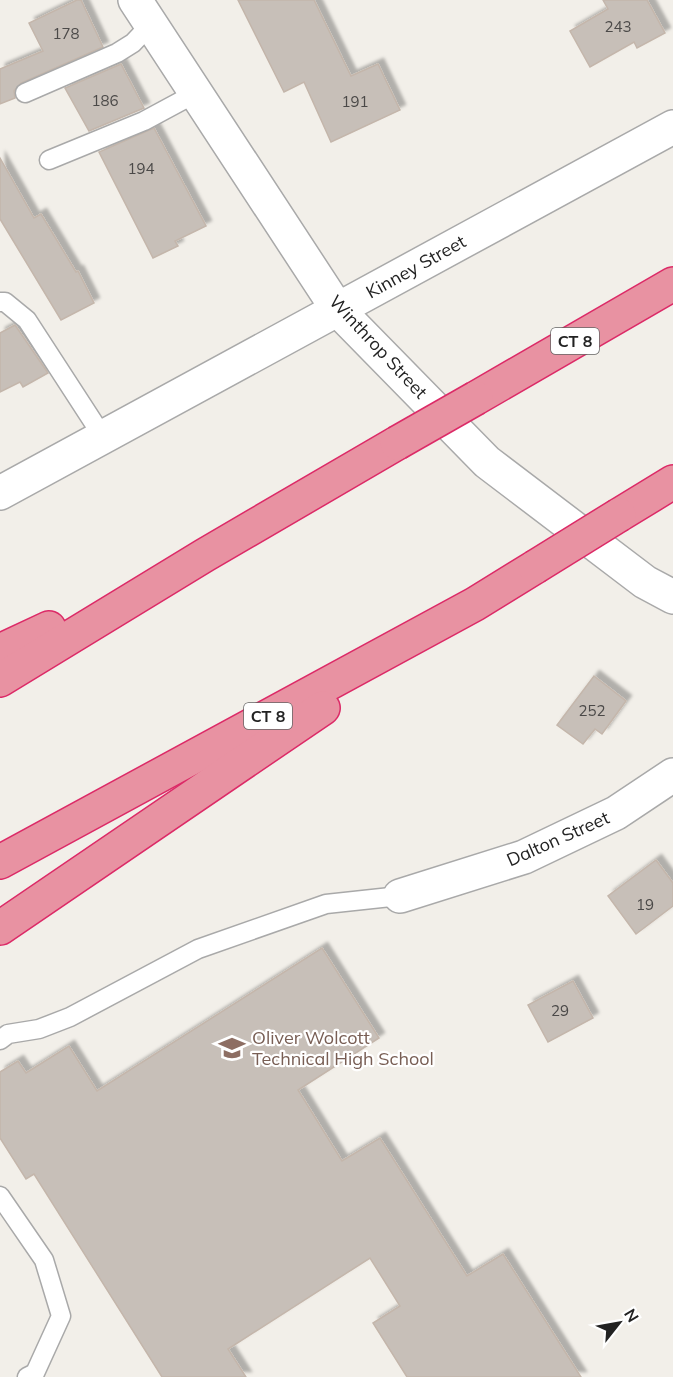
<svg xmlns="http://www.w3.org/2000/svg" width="673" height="1377" font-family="Mulish,sans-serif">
	<defs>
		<filter id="shadow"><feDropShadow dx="5.5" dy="-5.5" stdDeviation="1.5" flood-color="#0004"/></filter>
	</defs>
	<rect width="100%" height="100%" fill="#f2efe9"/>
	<g fill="#c7bfb8" stroke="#c4b6ab" stroke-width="1.5" filter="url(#shadow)">
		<path d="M 77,0 L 81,0 L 103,47 L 21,83 L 14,91 L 15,98 L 0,104 L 0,69 L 43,51 L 29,23 Z"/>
		<path d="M 238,0 L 314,0 L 351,76 L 378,64 L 400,110 L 331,142 L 304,82 L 284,92 Z"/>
		<path d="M 603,0 L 647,0 L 665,33 L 637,48 L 634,42 L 590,67 L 570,31 L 608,9 Z"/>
		<path d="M 121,64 L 144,108 L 89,131 L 65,88 Z"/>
		<path d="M 154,128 L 206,226 L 175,241 L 178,246 L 153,258 L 99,152 Z"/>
		<path d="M 0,158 L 34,218 L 41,214 L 76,272 L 78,271 L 94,303 L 61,320 L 0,219 Z"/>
		<path d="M 15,325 L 48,373 L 23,387 L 20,382 L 0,392 L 0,333 Z"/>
		<path d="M 594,676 L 626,701 L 602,734 L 595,729 L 583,744 L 557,725 Z"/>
		<path d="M 656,860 L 673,883 L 673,906 L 636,934 L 608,896 Z"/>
		<path d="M 322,948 L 379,1038 L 298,1090 L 342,1161 L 380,1138 L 467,1276 L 503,1254 L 581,1377 L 407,1377 L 373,1323 L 400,1306 L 370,1258 L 228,1349 L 246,1377 L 162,1377 L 34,1174 L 26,1179 L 0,1138 L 0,1072 L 18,1061 L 26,1073 L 69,1046 L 97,1091 Z"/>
		<path d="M 573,981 L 593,1018 L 548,1042 L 528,1005 Z"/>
	</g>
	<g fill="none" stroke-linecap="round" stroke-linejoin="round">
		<g stroke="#a9a9a9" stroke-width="21">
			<g id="service">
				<path d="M 25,93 L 117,53 L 133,43 L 151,24"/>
				<path d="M 49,160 L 144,121 L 196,93"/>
				<path d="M 0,302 L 5,302 L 27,320 L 103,437"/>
				<path d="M 0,1040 L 8,1034 L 39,1029 L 70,1017 L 198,949 L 326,904 L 400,896"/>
				<path d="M 0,1196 L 44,1260 L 61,1316 L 35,1373 L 27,1377"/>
			</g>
		</g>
		<g stroke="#a9a9a9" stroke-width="36">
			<g id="minor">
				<path d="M 0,493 L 673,127"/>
				<path d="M 400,896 L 524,857 L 616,813 L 673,775"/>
			</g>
		</g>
		<g stroke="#a9a9a9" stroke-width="36">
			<path id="tertiary" d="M 135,0 L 338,310 L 487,462 L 645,582 L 673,597"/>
		</g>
		<g stroke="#dc2a67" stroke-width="36">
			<g id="motorway">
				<path d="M 476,398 L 673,284"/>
				<path d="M 619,515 L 673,482"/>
				<path d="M 0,651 L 49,628"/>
				<path d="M 0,680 L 205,555 L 397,443"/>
				<path d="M 0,862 L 475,604 L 535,567"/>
				<path d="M 0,928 L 323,708"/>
			</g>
		</g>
		<use href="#service" stroke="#fff" stroke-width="18"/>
		<use href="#minor" stroke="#fff" stroke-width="33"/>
		<use href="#tertiary" stroke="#fff" stroke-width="33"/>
		<use href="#motorway" stroke="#e892a2" stroke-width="33"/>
		<g stroke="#dc2a67" stroke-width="36" stroke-linecap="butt">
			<g id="motorway-bridge">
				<path d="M 397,443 L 476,398"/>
				<path d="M 535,567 L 619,515"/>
			</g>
		</g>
		<use href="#motorway-bridge" stroke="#e892a2" stroke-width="33"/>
	</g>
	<defs>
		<g id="school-bare" transform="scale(2.07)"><path d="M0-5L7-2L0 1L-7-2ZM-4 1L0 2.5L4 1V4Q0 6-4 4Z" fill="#8d6e63" stroke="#fff" stroke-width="2.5" paint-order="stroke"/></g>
	</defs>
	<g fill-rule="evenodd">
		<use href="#school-bare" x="232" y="1048"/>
	</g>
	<g text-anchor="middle" stroke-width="4.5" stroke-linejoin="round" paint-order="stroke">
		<g font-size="15" fill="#4b4948">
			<text x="618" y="32">243</text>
			<text x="66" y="39">178</text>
			<text x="105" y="106">186</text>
			<text x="355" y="107">191</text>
			<text x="141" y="174">194</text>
			<text x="592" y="716">252</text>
			<text x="645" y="910">19</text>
			<text x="560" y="1016">29</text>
		</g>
		<g fill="#fff" stroke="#646464" stroke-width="1.5">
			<rect x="551" y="328" width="48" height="26" rx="4.5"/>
			<rect x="244" y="703" width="48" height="26" rx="4.5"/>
		</g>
		<g font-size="16" font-weight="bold" fill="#222">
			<text x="575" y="347">CT 8</text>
			<text x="268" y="722">CT 8</text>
		</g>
		<g font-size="18" fill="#222" stroke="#fff">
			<text transform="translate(416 267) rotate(-29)" y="6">Kinney Street</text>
			<text transform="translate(378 347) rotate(47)" y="6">Winthrop Street</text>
			<text transform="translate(558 839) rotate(-24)" y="6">Dalton Street</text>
		</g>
		<g font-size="18" fill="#785e54" stroke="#fff" text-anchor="start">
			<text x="252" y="1044">Oliver Wolcott<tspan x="252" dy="21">Technical High School</tspan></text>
		</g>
	</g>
	<g transform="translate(619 1323) rotate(59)" stroke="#ffffff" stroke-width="4.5" paint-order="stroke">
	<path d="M0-4.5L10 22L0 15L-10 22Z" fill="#222222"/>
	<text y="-9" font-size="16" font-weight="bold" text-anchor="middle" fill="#222222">N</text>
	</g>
</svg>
